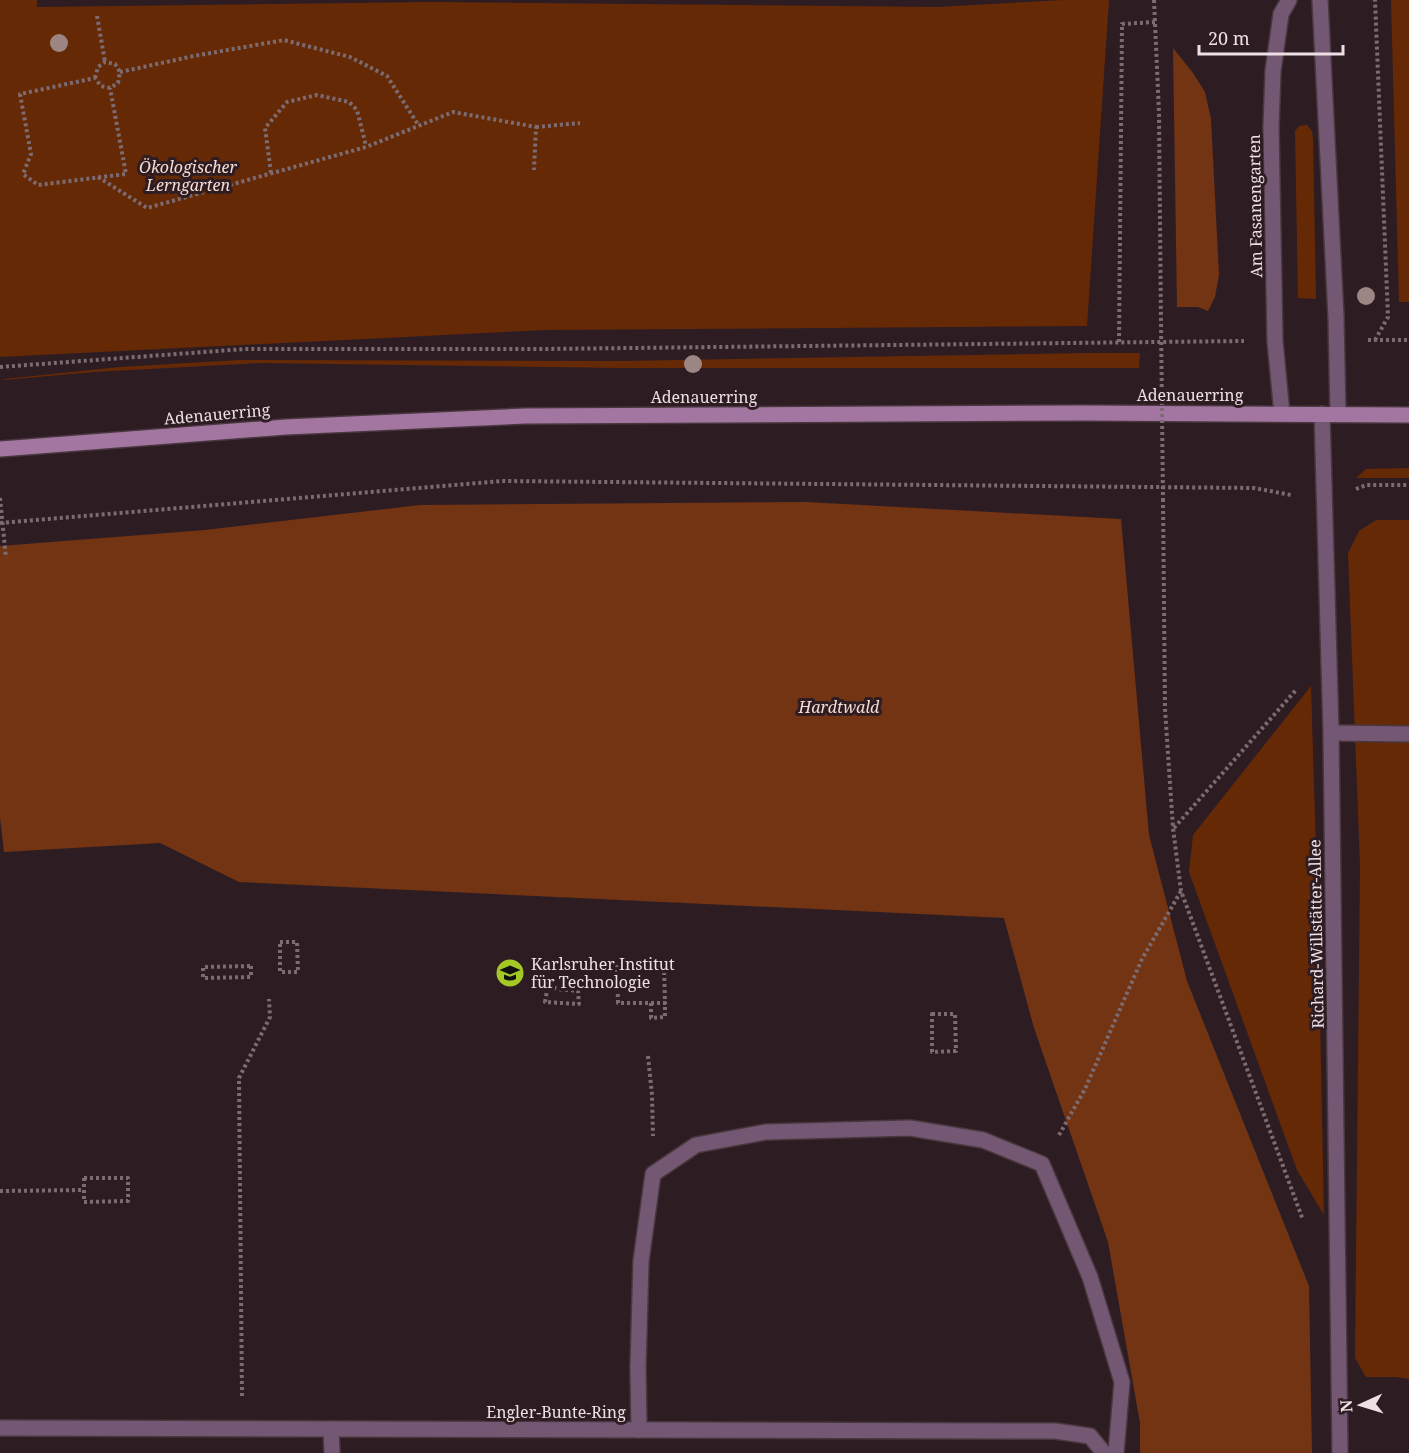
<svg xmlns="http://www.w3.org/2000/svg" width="1409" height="1453" font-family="'Noto Serif',serif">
	<rect width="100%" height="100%" fill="#2e1c23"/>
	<g fill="#652906">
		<path d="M 0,0 L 37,0 L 37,7 L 430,2 L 937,7 L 1063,0 L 1109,0 L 1087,326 L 545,330 L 0,357 Z"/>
		<path d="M 1391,0 L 1409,0 L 1409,302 L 1399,302 Z"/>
		<path d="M 1307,125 L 1312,131 L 1313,139 L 1316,299 L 1298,298 L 1295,131 L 1299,126 Z"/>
		<path d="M 1088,353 L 1140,353 L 1139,368 L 622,368 L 262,363 L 94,372 L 4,380 L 4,379 L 120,367 L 239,360 L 622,361 Z"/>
		<path d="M 1409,468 L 1409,478 L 1356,478 L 1366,469 Z"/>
		<path d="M 1376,520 L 1409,520 L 1409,1379 L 1396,1377 L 1366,1377 L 1355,1358 L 1360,866 L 1348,553 L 1359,531 Z"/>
		<path d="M 1311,686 L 1318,916 L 1324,1215 L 1297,1170 L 1189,872 L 1193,835 Z"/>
	</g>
	<g fill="#723413">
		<path d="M 1173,48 L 1193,73 L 1205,92 L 1211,119 L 1219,275 L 1215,297 L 1208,311 L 1198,307 L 1177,307 Z"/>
		<path d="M 806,502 L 1121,519 L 1149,835 L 1187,981 L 1309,1286 L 1312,1453 L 1140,1453 L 1140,1423 L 1108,1242 L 1034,1028 L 1004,918 L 239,882 L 160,843 L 4,852 L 0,817 L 0,546 L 205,530 L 420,505 Z"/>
	</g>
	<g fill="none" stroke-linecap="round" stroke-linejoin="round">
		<g stroke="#49373e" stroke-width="18">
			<g id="service">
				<path d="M 1322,414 L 1331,733 L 1340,1453"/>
				<path d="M 1331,733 L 1409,734"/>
				<path d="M 331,1429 L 332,1453"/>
				<path d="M 639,1430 L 638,1367 L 641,1261 L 653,1174 L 696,1145 L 766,1132 L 910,1128 L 983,1140 L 1042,1164 L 1090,1277 L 1122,1382 L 1116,1453"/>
			</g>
		</g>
		<g stroke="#49373e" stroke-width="18">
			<path id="minor" d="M 0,1428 L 1055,1431 L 1090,1436 L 1104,1453"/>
		</g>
		<g stroke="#49373e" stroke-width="18">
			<g id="tertiary">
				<path d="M 1320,0 L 1336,317 L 1338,414"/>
				<path d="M 1282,414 L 1275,341 L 1271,127 L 1273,71 L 1281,14 L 1289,0"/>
			</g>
		</g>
		<g stroke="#49373e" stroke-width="18">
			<path id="secondary" d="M 0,449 L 286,427 L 525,416 L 1085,413 L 1409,415"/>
		</g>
		<g stroke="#7c6c72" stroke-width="4" stroke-dasharray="3 3" stroke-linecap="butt">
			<path d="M 1154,0 L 1159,113 L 1161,324"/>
			<path d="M 97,16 L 105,62"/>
			<path d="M 120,72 L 194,56 L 284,40 L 350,57 L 387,76 L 419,126"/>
			<path d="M 95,78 L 98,67 L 105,62 L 115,64 L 120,72 L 118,83 L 110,88 L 101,86 L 95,78 L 20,94 L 31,154 L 23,174 L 38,185 L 126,174 L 110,88"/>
			<path d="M 536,127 L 580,123"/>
			<path d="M 271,173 L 265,128 L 287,102 L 317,95 L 349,102 L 357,110 L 366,146"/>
			<path d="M 98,177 L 147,208 L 366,147 L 453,112 L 536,127 L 534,170"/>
			<path d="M 1368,340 L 1409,340"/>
			<path d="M 1375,340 L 1388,317 L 1375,0"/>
			<path d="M 1119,342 L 1122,24 L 1155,22"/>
			<path d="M 0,367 L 245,349 L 543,349 L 1244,341"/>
			<path d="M 1356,489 L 1366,485 L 1409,485"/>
			<path d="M 0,498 L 6,558"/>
			<path d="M 1163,499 L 1165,709 L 1173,828 L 1181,891 L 1303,1220"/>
			<path d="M 0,523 L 501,481 L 1254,488 L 1291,495"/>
			<path d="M 1174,828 L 1296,690"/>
			<path d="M 280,942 L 297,942 L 298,972 L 280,972 Z"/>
			<path d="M 251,966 L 251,977 L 203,978 L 203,967 Z"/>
			<path d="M 664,966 L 665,1003 L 618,1003 L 617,967 Z"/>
			<path d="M 548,985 L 557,989 L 578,991 L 579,1004 L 545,1002 Z"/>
			<path d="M 651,1003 L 665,1003 L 665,1017 L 651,1018 Z"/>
			<path d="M 932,1014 L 955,1014 L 956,1051 L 932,1052 Z"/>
			<path d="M 648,1056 L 652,1095 L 653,1136"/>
			<path d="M 1059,1135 L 1085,1089 L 1142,959 L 1181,891"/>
			<path d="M 84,1178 L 128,1178 L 128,1201 L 84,1202 Z"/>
			<path d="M 0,1191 L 84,1190"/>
			<path d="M 242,1396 L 239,1078 L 270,1017 L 269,999"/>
		</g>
		<use href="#service" stroke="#745773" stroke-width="15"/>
		<use href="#minor" stroke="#745773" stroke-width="15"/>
		<use href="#tertiary" stroke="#745773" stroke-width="15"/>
		<use href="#secondary" stroke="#a375a1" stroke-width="15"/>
		<path stroke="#7c6c72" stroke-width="4" stroke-dasharray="3 3" stroke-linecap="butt" d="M 1161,324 L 1163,499"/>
	</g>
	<g fill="#9c8683">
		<circle cx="59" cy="43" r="9"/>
		<circle cx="1366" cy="296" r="9"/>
		<circle cx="693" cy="364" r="9"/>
	</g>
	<defs>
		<g id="university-disc" transform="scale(1.5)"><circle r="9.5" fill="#a4c824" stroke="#2e1c23"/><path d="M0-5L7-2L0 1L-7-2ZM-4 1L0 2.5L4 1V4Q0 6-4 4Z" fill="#111"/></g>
	</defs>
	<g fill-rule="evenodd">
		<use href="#university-disc" x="510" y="973"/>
	</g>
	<g text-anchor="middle" stroke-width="6" stroke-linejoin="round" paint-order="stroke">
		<g font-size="16" font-style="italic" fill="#f6ddd2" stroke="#2e1c23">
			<text x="188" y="173">Ökologischer<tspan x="188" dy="18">Lerngarten</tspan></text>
			<text x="839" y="713">Hardtwald</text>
		</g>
		<g font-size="16" fill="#ede0e5" stroke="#2e1c23">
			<text transform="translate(1255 206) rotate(-91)" y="6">Am Fasanengarten</text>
			<text x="1190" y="401">Adenauerring</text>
			<text x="704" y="403">Adenauerring</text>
			<text transform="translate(217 414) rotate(-5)" y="6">Adenauerring</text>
			<text transform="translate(1316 934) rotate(-91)" y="6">Richard-Willstätter-Allee</text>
			<text x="556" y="1418">Engler-Bunte-Ring</text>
		</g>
		<g font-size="16" fill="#ede0e5" stroke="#2e1c23" text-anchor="start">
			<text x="531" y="970">Karlsruher Institut<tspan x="531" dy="18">für Technologie</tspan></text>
		</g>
	</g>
	<g transform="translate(1361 1405) rotate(266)" stroke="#2e1c23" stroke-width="4.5" paint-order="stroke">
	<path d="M0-4.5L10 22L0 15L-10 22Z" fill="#ede0e5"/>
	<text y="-9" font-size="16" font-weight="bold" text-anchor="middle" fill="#ede0e5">N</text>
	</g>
	<path d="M1199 45v9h144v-9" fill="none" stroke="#ede0e5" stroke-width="3"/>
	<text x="1208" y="45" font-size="18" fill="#ede0e5" stroke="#2e1c23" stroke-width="4.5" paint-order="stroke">20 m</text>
</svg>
